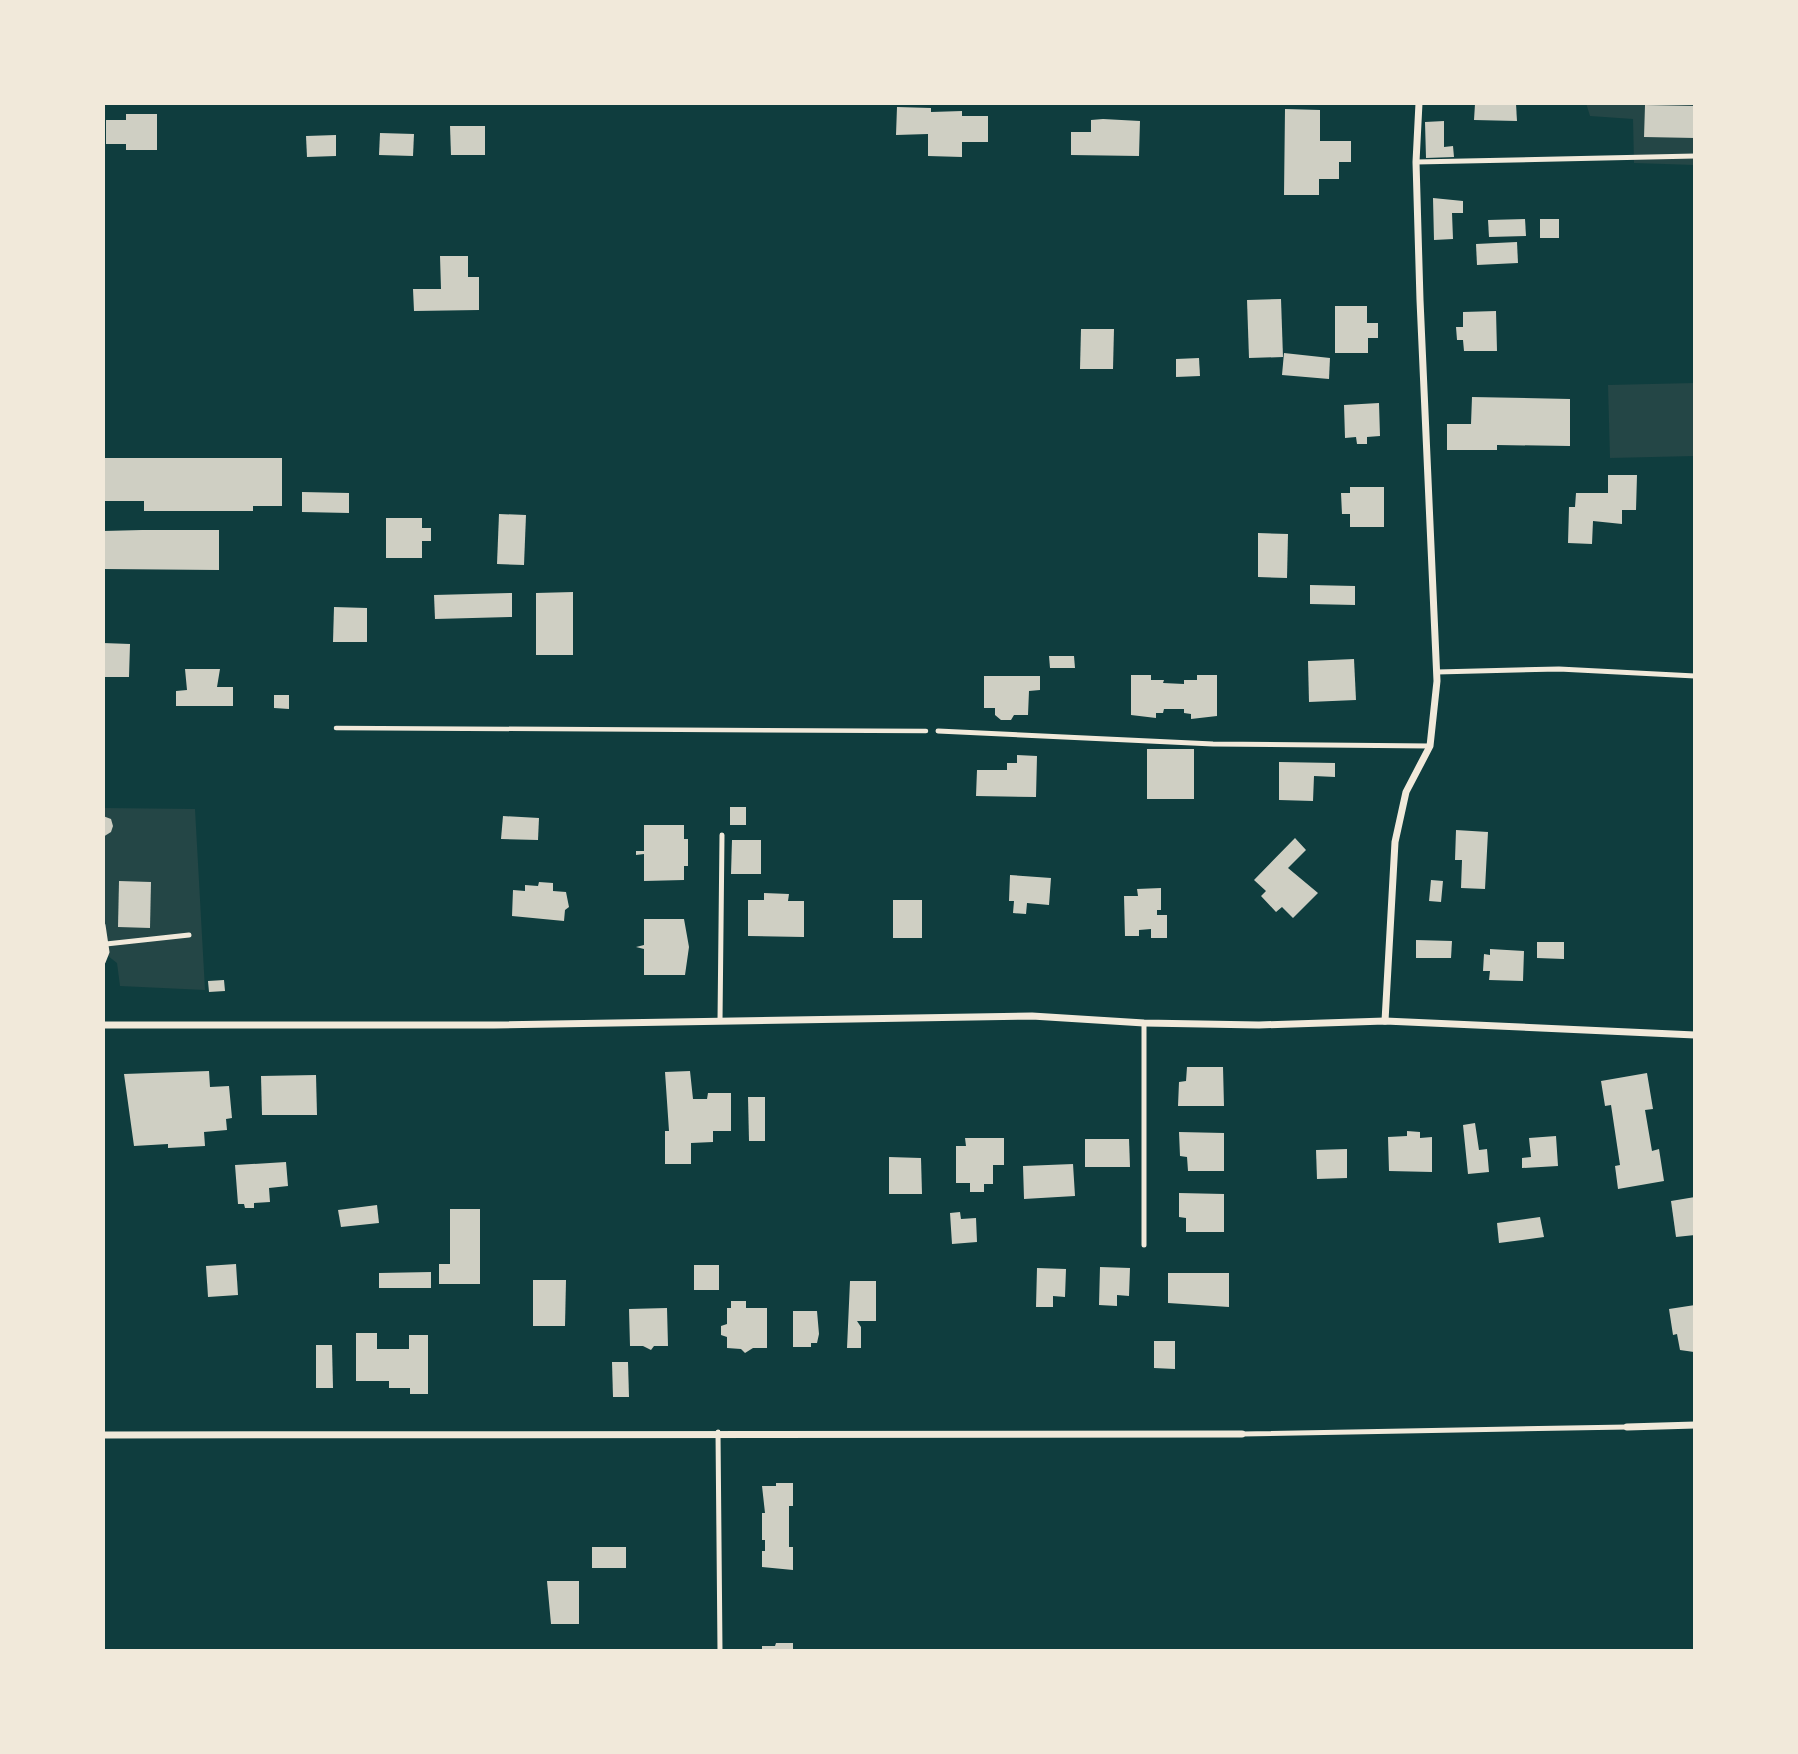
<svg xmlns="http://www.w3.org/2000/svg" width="1798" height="1754" font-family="'Noto Sans',sans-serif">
	<rect width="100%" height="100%" fill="#0f3d3e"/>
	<g fill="#244646">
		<path d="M 1586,103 L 1695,103 L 1695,165 L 1634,163 L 1633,119 L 1590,116 Z"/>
		<path d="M 1695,383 L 1695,456 L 1610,458 L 1608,385 Z"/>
		<path d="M 103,808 L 195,809 L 205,990 L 120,986 L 117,963 L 103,952 Z"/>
	</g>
	<g fill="#cfcfc3">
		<path d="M 1475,104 L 1516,104 L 1517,121 L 1474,120 Z"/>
		<path d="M 1645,105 L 1695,106 L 1695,138 L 1644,137 Z"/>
		<path d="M 897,107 L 931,108 L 931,112 L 962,111 L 962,116 L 988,116 L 988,142 L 962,142 L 962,157 L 928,156 L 928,134 L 896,135 Z"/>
		<path d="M 1285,109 L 1320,110 L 1320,141 L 1351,141 L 1351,162 L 1339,162 L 1339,179 L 1319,179 L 1319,195 L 1284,195 Z"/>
		<path d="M 126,114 L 157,114 L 157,150 L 126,150 L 126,144 L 106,144 L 106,120 L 126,120 Z"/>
		<path d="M 1103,119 L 1140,121 L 1139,156 L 1071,155 L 1071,132 L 1091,132 L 1091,120 Z"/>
		<path d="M 1444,121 L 1444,147 L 1453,146 L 1454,157 L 1426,158 L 1425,122 Z"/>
		<path d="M 450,126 L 485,126 L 485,155 L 451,155 Z"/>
		<path d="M 380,133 L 414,134 L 413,156 L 379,155 Z"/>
		<path d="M 336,135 L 336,156 L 307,157 L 306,136 Z"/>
		<path d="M 1433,198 L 1463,201 L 1463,213 L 1452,213 L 1453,239 L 1434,240 Z"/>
		<path d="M 1525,219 L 1526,236 L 1489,237 L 1488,220 Z"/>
		<rect x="1540" y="219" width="19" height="19"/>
		<path d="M 1517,242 L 1518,263 L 1477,265 L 1476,244 Z"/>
		<path d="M 440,256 L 468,256 L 468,277 L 479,277 L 479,310 L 414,311 L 413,289 L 441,289 Z"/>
		<path d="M 1281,299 L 1283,357 L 1249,358 L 1247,300 Z"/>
		<path d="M 1335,306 L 1367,306 L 1367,323 L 1378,323 L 1378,338 L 1368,338 L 1368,353 L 1335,353 Z"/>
		<path d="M 1496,311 L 1497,351 L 1464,351 L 1463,340 L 1457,340 L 1456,327 L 1463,327 L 1463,312 Z"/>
		<path d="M 1081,329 L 1114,329 L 1113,369 L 1080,369 Z"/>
		<path d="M 1284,353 L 1330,358 L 1329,379 L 1282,375 Z"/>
		<path d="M 1199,358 L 1200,376 L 1176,377 L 1176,359 Z"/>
		<path d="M 1472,397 L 1570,399 L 1570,446 L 1497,445 L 1497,450 L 1447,450 L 1447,424 L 1471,424 Z"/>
		<path d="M 1379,403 L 1380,436 L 1367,437 L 1367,444 L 1357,444 L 1356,437 L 1345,438 L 1344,405 Z"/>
		<path d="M 103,458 L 282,458 L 282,506 L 253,506 L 253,511 L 144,511 L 144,501 L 103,501 Z"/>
		<path d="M 1608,475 L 1637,475 L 1636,510 L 1622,510 L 1622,524 L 1593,521 L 1592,544 L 1568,543 L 1569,507 L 1575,507 L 1576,493 L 1608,493 Z"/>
		<path d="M 1350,487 L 1384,487 L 1384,527 L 1350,527 L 1350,514 L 1342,514 L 1341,493 L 1350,493 Z"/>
		<path d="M 302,492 L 349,493 L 349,513 L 302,512 Z"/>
		<path d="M 499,514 L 526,515 L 524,565 L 497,564 Z"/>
		<path d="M 386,518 L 422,518 L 422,528 L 431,528 L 431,541 L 422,541 L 422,558 L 386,558 Z"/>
		<path d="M 142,530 L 219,530 L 219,570 L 103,569 L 103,531 Z"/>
		<path d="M 1258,533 L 1288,534 L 1287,578 L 1258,577 Z"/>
		<path d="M 1310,585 L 1355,586 L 1355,605 L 1310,604 Z"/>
		<path d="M 573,592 L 573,655 L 536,655 L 536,593 Z"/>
		<path d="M 512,593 L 512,617 L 435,619 L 434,595 Z"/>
		<path d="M 334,607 L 367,608 L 367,642 L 333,642 Z"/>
		<path d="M 103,643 L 130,644 L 129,677 L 103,677 Z"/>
		<path d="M 1049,656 L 1074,656 L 1075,668 L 1050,668 Z"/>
		<path d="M 1354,659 L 1356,700 L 1309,702 L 1308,661 Z"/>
		<path d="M 185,669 L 220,669 L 217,687 L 233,687 L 233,706 L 176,706 L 176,691 L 187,690 Z"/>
		<path d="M 1131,675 L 1151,675 L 1151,680 L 1164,680 L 1163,683 L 1184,684 L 1184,680 L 1197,680 L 1197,675 L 1217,675 L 1217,716 L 1191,719 L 1191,714 L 1184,713 L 1184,709 L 1164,709 L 1163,713 L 1156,713 L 1156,718 L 1131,715 Z"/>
		<path d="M 984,676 L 1040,676 L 1040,690 L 1029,691 L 1028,715 L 1014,715 L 1011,720 L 1001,720 L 995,715 L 995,708 L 984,708 Z"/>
		<path d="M 274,695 L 289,695 L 289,709 L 274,708 Z"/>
		<rect x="1147" y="749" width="47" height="50"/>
		<path d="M 1017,755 L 1037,756 L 1036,797 L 976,796 L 977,770 L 1007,770 L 1007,763 L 1017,763 Z"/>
		<path d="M 1279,762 L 1335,763 L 1335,777 L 1314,776 L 1313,801 L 1279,800 Z"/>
		<rect x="730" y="807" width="16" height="18"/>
		<path d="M 103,816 L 111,819 L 113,826 L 111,832 L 103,837 Z"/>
		<path d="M 503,816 L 539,818 L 538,840 L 501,839 Z"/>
		<path d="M 644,825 L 684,825 L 684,839 L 688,839 L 688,866 L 684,866 L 684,880 L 644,881 L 644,854 L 636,855 L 636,851 L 644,851 Z"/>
		<path d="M 1456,830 L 1488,832 L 1485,889 L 1461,888 L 1462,860 L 1455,860 Z"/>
		<path d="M 1295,838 L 1306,850 L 1288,868 L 1318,893 L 1293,918 L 1282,907 L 1276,912 L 1261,896 L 1266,891 L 1254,880 Z"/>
		<path d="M 732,840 L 761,840 L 761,874 L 731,874 Z"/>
		<path d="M 1010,875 L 1051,878 L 1049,905 L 1027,903 L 1026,914 L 1013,913 L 1014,901 L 1009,901 Z"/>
		<path d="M 1431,880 L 1443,881 L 1441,902 L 1429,901 Z"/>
		<path d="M 119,881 L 151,882 L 150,928 L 118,927 Z"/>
		<path d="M 539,882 L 553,883 L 553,891 L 566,892 L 569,907 L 565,910 L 564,921 L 512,916 L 513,890 L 525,891 L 525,885 L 538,886 Z"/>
		<path d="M 1161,888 L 1161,910 L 1157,910 L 1157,915 L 1167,915 L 1167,938 L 1151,938 L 1151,929 L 1139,930 L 1139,936 L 1125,936 L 1124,896 L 1138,896 L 1137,889 Z"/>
		<path d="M 764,893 L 789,894 L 788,901 L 804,901 L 804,937 L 748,936 L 748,900 L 764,900 Z"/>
		<rect x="893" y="900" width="29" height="38"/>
		<path d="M 644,919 L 684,919 L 689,947 L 685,975 L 644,975 L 644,949 L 636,947 L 644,945 Z"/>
		<path d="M 1416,940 L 1452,941 L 1451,958 L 1416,958 Z"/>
		<path d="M 1537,942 L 1564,942 L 1564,959 L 1537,958 Z"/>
		<path d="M 1490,949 L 1524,951 L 1523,981 L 1489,980 L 1490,971 L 1483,971 L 1484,954 L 1490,955 Z"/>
		<path d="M 224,980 L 225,991 L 209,992 L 208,981 Z"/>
		<path d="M 1187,1067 L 1223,1067 L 1224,1106 L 1178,1106 L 1179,1082 L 1186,1081 Z"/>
		<path d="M 209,1071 L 210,1087 L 229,1086 L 232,1118 L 226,1119 L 227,1130 L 204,1132 L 205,1146 L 168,1148 L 168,1144 L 134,1146 L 124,1074 Z"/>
		<path d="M 690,1071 L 693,1099 L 707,1099 L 708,1093 L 731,1093 L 731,1131 L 713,1131 L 713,1142 L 691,1143 L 691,1164 L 665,1164 L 665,1131 L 669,1131 L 665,1072 Z"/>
		<path d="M 1647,1073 L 1653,1109 L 1645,1110 L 1652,1151 L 1659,1149 L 1664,1181 L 1618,1189 L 1615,1166 L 1620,1165 L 1611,1105 L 1605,1106 L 1601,1081 Z"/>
		<path d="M 316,1075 L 317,1115 L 262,1115 L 261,1076 Z"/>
		<path d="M 748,1097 L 765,1097 L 765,1141 L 749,1141 Z"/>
		<path d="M 1475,1123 L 1479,1150 L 1487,1149 L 1489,1172 L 1468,1174 L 1463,1125 Z"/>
		<path d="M 1407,1131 L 1420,1132 L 1420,1138 L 1432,1137 L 1432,1172 L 1389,1171 L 1388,1137 L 1407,1136 Z"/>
		<path d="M 1179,1132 L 1224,1133 L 1224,1171 L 1188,1171 L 1187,1157 L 1180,1156 Z"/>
		<path d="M 1556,1136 L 1558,1166 L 1522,1168 L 1522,1158 L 1531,1157 L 1529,1138 Z"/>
		<path d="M 965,1138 L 1004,1138 L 1004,1165 L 993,1165 L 993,1184 L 984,1184 L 984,1192 L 970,1192 L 970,1183 L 956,1183 L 956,1146 L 966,1146 Z"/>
		<path d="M 1085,1139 L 1129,1139 L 1130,1167 L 1085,1167 Z"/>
		<path d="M 1347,1149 L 1347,1178 L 1317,1179 L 1316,1150 Z"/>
		<path d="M 889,1157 L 921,1158 L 922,1194 L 889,1194 Z"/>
		<path d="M 286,1162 L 288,1186 L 269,1188 L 270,1202 L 254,1203 L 254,1208 L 245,1208 L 244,1204 L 238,1204 L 235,1165 Z"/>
		<path d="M 1073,1164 L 1075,1196 L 1024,1199 L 1023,1166 Z"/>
		<path d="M 1179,1193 L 1224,1194 L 1224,1232 L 1186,1232 L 1186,1218 L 1179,1217 Z"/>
		<path d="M 1695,1197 L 1695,1235 L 1676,1237 L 1671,1201 Z"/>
		<path d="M 377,1205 L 379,1223 L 341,1227 L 338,1210 Z"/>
		<path d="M 450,1209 L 480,1209 L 480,1284 L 439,1284 L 439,1264 L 450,1264 Z"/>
		<path d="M 960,1212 L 961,1219 L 976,1218 L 977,1242 L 952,1244 L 950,1213 Z"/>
		<path d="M 1540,1217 L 1544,1237 L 1499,1243 L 1497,1223 Z"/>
		<path d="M 236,1264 L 238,1295 L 208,1297 L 206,1266 Z"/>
		<rect x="694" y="1265" width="25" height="25"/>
		<path d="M 1100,1267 L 1130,1268 L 1129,1296 L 1117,1295 L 1117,1306 L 1099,1305 Z"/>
		<path d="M 1037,1268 L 1066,1269 L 1065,1297 L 1053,1296 L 1053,1307 L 1036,1307 Z"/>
		<path d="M 431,1272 L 431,1288 L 379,1288 L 379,1273 Z"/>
		<path d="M 1168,1273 L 1229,1273 L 1229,1307 L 1168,1303 Z"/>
		<path d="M 533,1280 L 566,1280 L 565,1326 L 533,1326 Z"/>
		<path d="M 850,1281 L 876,1281 L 876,1321 L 857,1321 L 861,1327 L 861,1348 L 847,1348 Z"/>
		<path d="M 731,1301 L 746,1301 L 746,1308 L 767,1308 L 767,1348 L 753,1348 L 745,1353 L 741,1349 L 727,1348 L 727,1337 L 721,1335 L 721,1326 L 727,1324 L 727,1308 L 731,1308 Z"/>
		<path d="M 1695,1305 L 1695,1352 L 1694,1352 L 1680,1350 L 1677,1334 L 1673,1335 L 1669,1309 Z"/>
		<path d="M 667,1308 L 668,1346 L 654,1346 L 651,1350 L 643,1346 L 630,1346 L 629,1309 Z"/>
		<path d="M 793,1311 L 817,1311 L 819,1334 L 817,1343 L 811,1343 L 811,1347 L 793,1347 Z"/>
		<path d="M 356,1333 L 377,1333 L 377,1349 L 409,1349 L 409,1335 L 428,1335 L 428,1394 L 410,1394 L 410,1388 L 389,1388 L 389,1381 L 356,1381 Z"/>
		<path d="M 1154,1341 L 1175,1341 L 1175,1369 L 1154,1368 Z"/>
		<path d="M 316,1345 L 332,1345 L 333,1388 L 316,1388 Z"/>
		<path d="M 612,1362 L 628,1362 L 629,1397 L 613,1397 Z"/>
		<path d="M 776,1483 L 793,1483 L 793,1506 L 789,1506 L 789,1547 L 793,1547 L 793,1570 L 762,1567 L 762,1551 L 765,1551 L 765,1540 L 762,1540 L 762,1513 L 765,1513 L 762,1486 L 776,1486 Z"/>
		<rect x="592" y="1547" width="34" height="21"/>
		<path d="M 547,1581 L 579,1581 L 579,1624 L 551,1624 Z"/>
		<path d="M 776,1643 L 793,1643 L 793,1651 L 762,1651 L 762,1646 L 775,1646 Z"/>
	</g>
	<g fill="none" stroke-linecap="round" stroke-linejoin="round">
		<path stroke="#f1e9da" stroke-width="4.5" d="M 336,728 L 926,731"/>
		<g stroke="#f1e9da" stroke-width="5">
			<path d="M 1416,162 L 1695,156"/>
			<path d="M 1437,672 L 1559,669 L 1695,676"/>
			<path d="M 938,731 L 1213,744 L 1430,746"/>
			<path d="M 103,925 L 107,952 L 103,962"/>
			<path d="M 106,944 L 189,935"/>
			<path d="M 720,1021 L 722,835"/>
			<path d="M 1144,1023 L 1144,1245"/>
			<path d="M 718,1432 L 720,1651"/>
			<path d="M 1242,1434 L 1627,1427"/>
		</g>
		<g stroke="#f1e9da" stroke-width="7">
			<path d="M 1385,1021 L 1395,842 L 1406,792 L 1430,746 L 1437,681 L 1420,300 L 1416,162 L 1419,103"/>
			<path d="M 103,1025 L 494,1025 L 1032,1016 L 1144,1023 L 1259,1025 L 1385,1021 L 1695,1035"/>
			<path d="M 1627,1427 L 1695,1425"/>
			<path d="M 103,1435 L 1242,1434"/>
		</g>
	</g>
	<rect width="1798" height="1754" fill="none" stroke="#f1e9da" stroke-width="210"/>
</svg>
